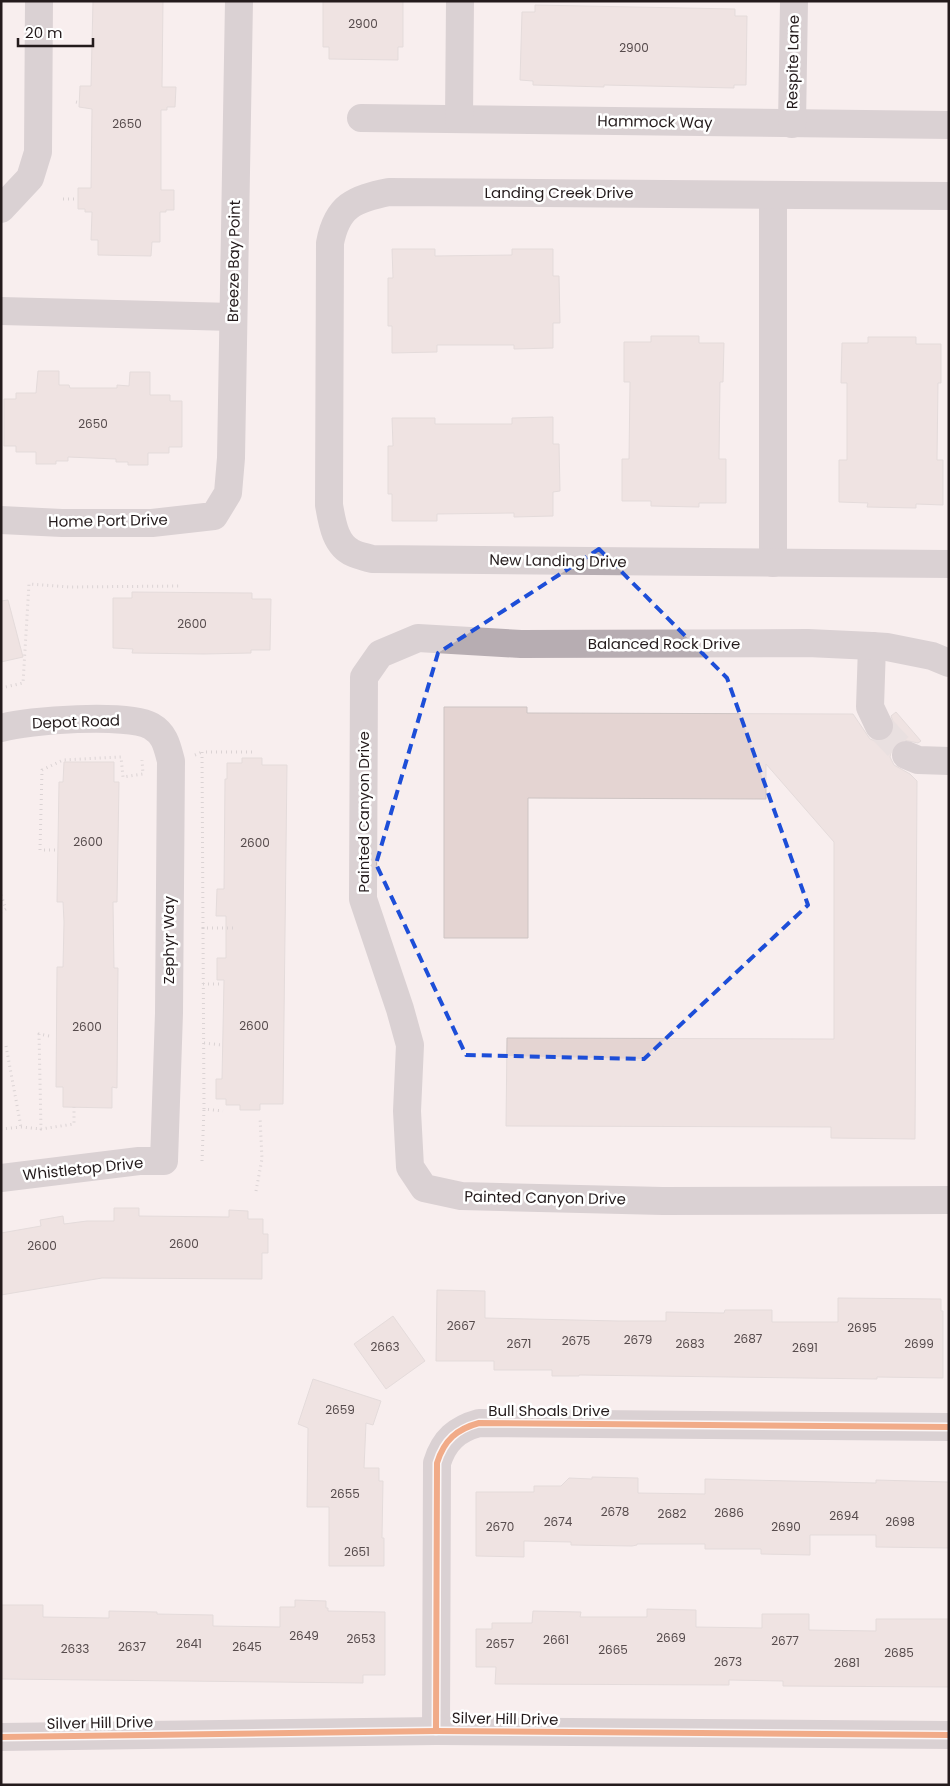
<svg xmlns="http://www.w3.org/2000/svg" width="950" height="1786" font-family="Poppins,sans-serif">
	<rect width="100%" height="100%" fill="#f8eeee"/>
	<g fill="#e4d4d2" stroke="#cdc4c3">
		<path d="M 93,1 L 163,1 L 162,87 L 176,87 L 175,107 L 167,107 L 167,110 L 161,110 L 161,190 L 174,190 L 174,210 L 166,210 L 166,212 L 160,212 L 160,242 L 152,242 L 151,256 L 98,255 L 98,240 L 91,240 L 92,212 L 85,212 L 85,209 L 78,209 L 78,188 L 91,188 L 92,109 L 79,107 L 80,86 L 91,86 Z"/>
		<path d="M 323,1 L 403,1 L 403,47 L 398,47 L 398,60 L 329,59 L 329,47 L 323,47 Z"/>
		<path d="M 535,5 L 735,9 L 735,16 L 747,16 L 746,85 L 734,85 L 734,88 L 604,85 L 604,87 L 533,85 L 533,81 L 520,80 L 522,12 L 535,12 Z"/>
		<path d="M 392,249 L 435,249 L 435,256 L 512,255 L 512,249 L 553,249 L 553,276 L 559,276 L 560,323 L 553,323 L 553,348 L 514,349 L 514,345 L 437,345 L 437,352 L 392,353 L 392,326 L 388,326 L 388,278 L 393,278 Z"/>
		<path d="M 651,336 L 699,336 L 699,343 L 724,343 L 723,382 L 720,382 L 719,459 L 726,459 L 726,503 L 699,503 L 699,507 L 651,506 L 651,501 L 622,501 L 622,459 L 629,459 L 630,382 L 624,382 L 624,342 L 651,342 Z"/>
		<path d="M 868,337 L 916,337 L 916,344 L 941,344 L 941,383 L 938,383 L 937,460 L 943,460 L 943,505 L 916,504 L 916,508 L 867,507 L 868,503 L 839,502 L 839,460 L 847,460 L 847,383 L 841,383 L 842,343 L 868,343 Z"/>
		<path d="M 38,371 L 59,371 L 59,385 L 69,385 L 70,388 L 117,388 L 117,385 L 129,386 L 130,372 L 150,372 L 150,395 L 170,395 L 170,401 L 182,401 L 182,447 L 169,447 L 169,453 L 148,453 L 148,465 L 128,465 L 128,462 L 116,462 L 116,459 L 68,457 L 68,461 L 56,461 L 56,464 L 36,464 L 36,452 L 16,452 L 16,446 L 4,446 L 4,399 L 16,399 L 16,393 L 36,393 Z"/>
		<path d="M 553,417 L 553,444 L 559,444 L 560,491 L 553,492 L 553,516 L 514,517 L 514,513 L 437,514 L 437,521 L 392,521 L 392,494 L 388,494 L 388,446 L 393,446 L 392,418 L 435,418 L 435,424 L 512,424 L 512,418 Z"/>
		<path d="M 132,592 L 252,593 L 252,599 L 271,599 L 270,650 L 251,650 L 251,653 L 204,654 L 132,653 L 133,649 L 113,648 L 113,598 L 132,598 Z"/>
		<path d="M 8,600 L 23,657 L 1,662 L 1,601 Z"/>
		<path d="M 444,707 L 527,707 L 527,713 L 853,714 L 870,739 L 878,742 L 886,740 L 892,734 L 895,727 L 891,716 L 896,712 L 921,741 L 918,743 L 904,740 L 897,742 L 892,749 L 890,757 L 894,765 L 910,774 L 917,781 L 915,1139 L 831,1138 L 831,1127 L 506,1126 L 507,1038 L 834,1039 L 834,842 L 766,764 L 766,799 L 528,798 L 528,938 L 444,938 Z"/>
		<path d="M 242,758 L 262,758 L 262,765 L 287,765 L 283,1104 L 260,1104 L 260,1110 L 240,1110 L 240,1105 L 226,1105 L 226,1099 L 216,1099 L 216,1079 L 222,1079 L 224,980 L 217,980 L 217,958 L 226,958 L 226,916 L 216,916 L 217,889 L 224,889 L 225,779 L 227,779 L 227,763 L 242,763 Z"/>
		<path d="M 64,762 L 114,762 L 114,782 L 119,782 L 117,902 L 113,902 L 114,968 L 118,968 L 117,1088 L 112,1087 L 112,1108 L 63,1107 L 63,1087 L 56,1087 L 57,967 L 63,967 L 64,922 L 63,902 L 57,902 L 59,782 L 63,782 Z"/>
		<path d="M 114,1208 L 139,1208 L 139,1216 L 229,1217 L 229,1210 L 248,1211 L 248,1219 L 263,1219 L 263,1234 L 268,1234 L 268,1253 L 262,1253 L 262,1279 L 102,1278 L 1,1295 L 1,1233 L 41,1226 L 40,1220 L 63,1216 L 64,1224 L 87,1221 L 114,1221 Z"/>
		<path d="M 437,1290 L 485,1291 L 485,1318 L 619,1321 L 666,1321 L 666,1312 L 724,1313 L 725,1310 L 772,1310 L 772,1322 L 838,1322 L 838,1298 L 941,1299 L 941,1311 L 943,1311 L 943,1378 L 877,1377 L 877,1379 L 579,1375 L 579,1376 L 552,1376 L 552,1370 L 494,1370 L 494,1361 L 436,1361 Z"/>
		<path d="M 393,1316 L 425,1361 L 386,1389 L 354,1344 Z"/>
		<path d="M 313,1379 L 381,1401 L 373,1425 L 366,1423 L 364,1468 L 379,1468 L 379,1481 L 383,1481 L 382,1538 L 384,1538 L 384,1566 L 329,1566 L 329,1507 L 307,1507 L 308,1428 L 298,1424 Z"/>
		<path d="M 592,1477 L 638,1478 L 638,1493 L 705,1494 L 705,1479 L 876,1483 L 876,1480 L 949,1482 L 949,1548 L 876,1547 L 876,1535 L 810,1535 L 810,1555 L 761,1554 L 761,1549 L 705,1549 L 705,1544 L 637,1544 L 637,1545 L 632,1546 L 571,1545 L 571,1542 L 524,1541 L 524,1557 L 476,1556 L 476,1492 L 534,1492 L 534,1486 L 561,1486 L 569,1478 L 592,1479 Z"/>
		<path d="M 295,1600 L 326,1601 L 326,1608 L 328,1608 L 328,1611 L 385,1612 L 385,1675 L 363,1675 L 363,1683 L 1,1679 L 1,1605 L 43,1605 L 43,1617 L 109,1618 L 109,1611 L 157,1612 L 157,1614 L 213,1615 L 213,1626 L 280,1627 L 280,1607 L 295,1607 Z"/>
		<path d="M 647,1609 L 696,1610 L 696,1627 L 762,1628 L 762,1614 L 809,1614 L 809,1630 L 876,1631 L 876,1619 L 949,1619 L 949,1687 L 783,1686 L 783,1681 L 729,1680 L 729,1685 L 495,1684 L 496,1667 L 476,1667 L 476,1629 L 492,1629 L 492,1623 L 532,1623 L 533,1611 L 581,1612 L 580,1617 L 647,1617 Z"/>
	</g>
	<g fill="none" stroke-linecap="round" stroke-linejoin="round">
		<path stroke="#d8cece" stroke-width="28" stroke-dasharray="28 14" stroke-linecap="butt" d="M 879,726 L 906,755"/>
		<g stroke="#b8b1b3" stroke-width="3" stroke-dasharray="1 4" stroke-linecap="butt">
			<path d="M 76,102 L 80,103"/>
			<path d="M 63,199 L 78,199"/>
			<path d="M 1,688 L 23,683 L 29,584 L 69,587 L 182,586"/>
			<path d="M 195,755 L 202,752"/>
			<path d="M 55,850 L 40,850 L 42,770 L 63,760 L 121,757 L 123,777 L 143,774 L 142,760"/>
			<path d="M 1,895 L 6,909 L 1,912"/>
			<path d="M 203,928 L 204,1109 L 223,1111"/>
			<path d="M 233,928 L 203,928 L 202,752 L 255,752"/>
			<path d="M 203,984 L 222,984"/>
			<path d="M 49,1036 L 39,1034 L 41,1129 L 74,1124 L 74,1107"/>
			<path d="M 204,1043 L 222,1045"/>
			<path d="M 6,1046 L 21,1127"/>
			<path d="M 1,1129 L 21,1127 L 41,1129"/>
			<path d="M 202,1161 L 204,1109"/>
			<path d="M 256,1191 L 262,1159 L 260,1117"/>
		</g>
		<g stroke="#b7adb2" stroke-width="28">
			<path d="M 361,118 L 949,125"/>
			<path d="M 459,119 L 460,1"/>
			<path d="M 792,124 L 794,1"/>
			<path d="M 773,195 L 773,563"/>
			<path d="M 949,196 L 389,192 C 354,199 337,206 330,243 L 329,505 C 332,522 335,545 353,553 C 359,556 366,557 372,559 L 949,564"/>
			<path d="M 1,209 L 30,178 L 38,152 L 39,1"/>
			<path d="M 1,311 L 233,317"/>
			<path d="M 1,520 L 62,523 L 152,523 L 214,516 L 228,493 L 231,458 L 239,1"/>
			<path d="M 872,646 L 870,707 L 879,726"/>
			<path d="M 949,663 L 932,656 L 887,647 L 872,646 L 808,643 L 521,644 L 418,638 L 380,654 L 364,677 L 363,899 L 400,1009 L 410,1045 L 407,1111 L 410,1167 L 424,1188 L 461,1196 L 663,1201 L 949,1200"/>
			<path d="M 1,728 C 28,720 128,713 151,726 C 165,734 167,746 171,761 L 169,1013 L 164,1161 L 139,1161 L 1,1178"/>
			<path d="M 906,755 L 918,760 L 949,761"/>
			<path d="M 436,1731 L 437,1463 C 444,1440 457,1429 479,1423 L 949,1427"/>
			<path d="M 1,1737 L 436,1731 L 949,1735"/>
		</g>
		<g stroke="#fff" stroke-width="9">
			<g id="cycleway">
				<path d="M 436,1731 L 437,1463 C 444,1440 457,1429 479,1423 L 949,1427"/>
				<path d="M 1,1737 L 436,1731 L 949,1735"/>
			</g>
		</g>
		<use href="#cycleway" stroke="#e8590c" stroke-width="6"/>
	</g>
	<path d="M0 0H950V1786H0ZM 599,549 L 727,678 L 808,905 L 644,1059 L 466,1055 L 376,864 L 438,653 Z" fill="#f8eeee" fill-opacity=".55" fill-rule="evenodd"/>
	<path fill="none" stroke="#1d4ed8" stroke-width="4" stroke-dasharray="10 6" stroke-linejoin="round" d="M 599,549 L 727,678 L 808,905 L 644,1059 L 466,1055 L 376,864 L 438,653 Z"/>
	<g text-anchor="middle" stroke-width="5" stroke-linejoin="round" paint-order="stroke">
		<g font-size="12" fill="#564b4c">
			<text x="363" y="28">2900</text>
			<text x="634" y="52">2900</text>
			<text x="127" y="128">2650</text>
			<text x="93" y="428">2650</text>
			<text x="192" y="628">2600</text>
			<text x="88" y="846">2600</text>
			<text x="255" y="847">2600</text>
			<text x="254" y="1030">2600</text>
			<text x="87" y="1031">2600</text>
			<text x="184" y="1248">2600</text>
			<text x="42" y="1250">2600</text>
			<text x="461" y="1330">2667</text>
			<text x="862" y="1332">2695</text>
			<text x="748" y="1343">2687</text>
			<text x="638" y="1344">2679</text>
			<text x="576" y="1345">2675</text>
			<text x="519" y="1348">2671</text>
			<text x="690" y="1348">2683</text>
			<text x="919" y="1348">2699</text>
			<text x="385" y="1351">2663</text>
			<text x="805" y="1352">2691</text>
			<text x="340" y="1414">2659</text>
			<text x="345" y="1498">2655</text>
			<text x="615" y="1516">2678</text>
			<text x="729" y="1517">2686</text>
			<text x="672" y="1518">2682</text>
			<text x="844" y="1520">2694</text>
			<text x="558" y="1526">2674</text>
			<text x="900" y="1526">2698</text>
			<text x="500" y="1531">2670</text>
			<text x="786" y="1531">2690</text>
			<text x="357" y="1556">2651</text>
			<text x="304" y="1640">2649</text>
			<text x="671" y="1642">2669</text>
			<text x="361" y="1643">2653</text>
			<text x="556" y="1644">2661</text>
			<text x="785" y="1645">2677</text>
			<text x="189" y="1648">2641</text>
			<text x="500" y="1648">2657</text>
			<text x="132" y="1651">2637</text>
			<text x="247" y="1651">2645</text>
			<text x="75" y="1653">2633</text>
			<text x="613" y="1654">2665</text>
			<text x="899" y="1657">2685</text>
			<text x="728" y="1666">2673</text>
			<text x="847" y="1667">2681</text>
		</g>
		<g font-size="15" fill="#241b1c" stroke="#fff">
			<text transform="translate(793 62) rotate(-89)" y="5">Respite Lane</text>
			<text transform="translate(655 122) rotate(1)" y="5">Hammock Way</text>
			<text x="559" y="198">Landing Creek Drive</text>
			<text transform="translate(234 261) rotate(-89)" y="5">Breeze Bay Point</text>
			<text transform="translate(108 521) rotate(-1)" y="5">Home Port Drive</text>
			<text transform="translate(558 561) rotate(1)" y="5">New Landing Drive</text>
			<text x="664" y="649">Balanced Rock Drive</text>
			<text transform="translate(76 722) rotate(-2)" y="5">Depot Road</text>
			<text transform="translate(364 812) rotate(-90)" y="5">Painted Canyon Drive</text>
			<text transform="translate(169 940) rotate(-90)" y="5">Zephyr Way</text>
			<text transform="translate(83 1169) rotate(-6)" y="5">Whistletop Drive</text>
			<text transform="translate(545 1198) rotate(1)" y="5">Painted Canyon Drive</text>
			<text x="549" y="1416">Bull Shoals Drive</text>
			<text transform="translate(505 1719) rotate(1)" y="5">Silver Hill Drive</text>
			<text transform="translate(100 1723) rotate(-1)" y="5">Silver Hill Drive</text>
		</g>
	</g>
	<rect width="950" height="1786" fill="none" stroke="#241b1c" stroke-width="5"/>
	<path d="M18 38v8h75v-8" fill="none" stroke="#241b1c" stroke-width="2.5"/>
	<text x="25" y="38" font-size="15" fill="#241b1c" stroke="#ffffff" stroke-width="4" paint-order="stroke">20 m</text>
</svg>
